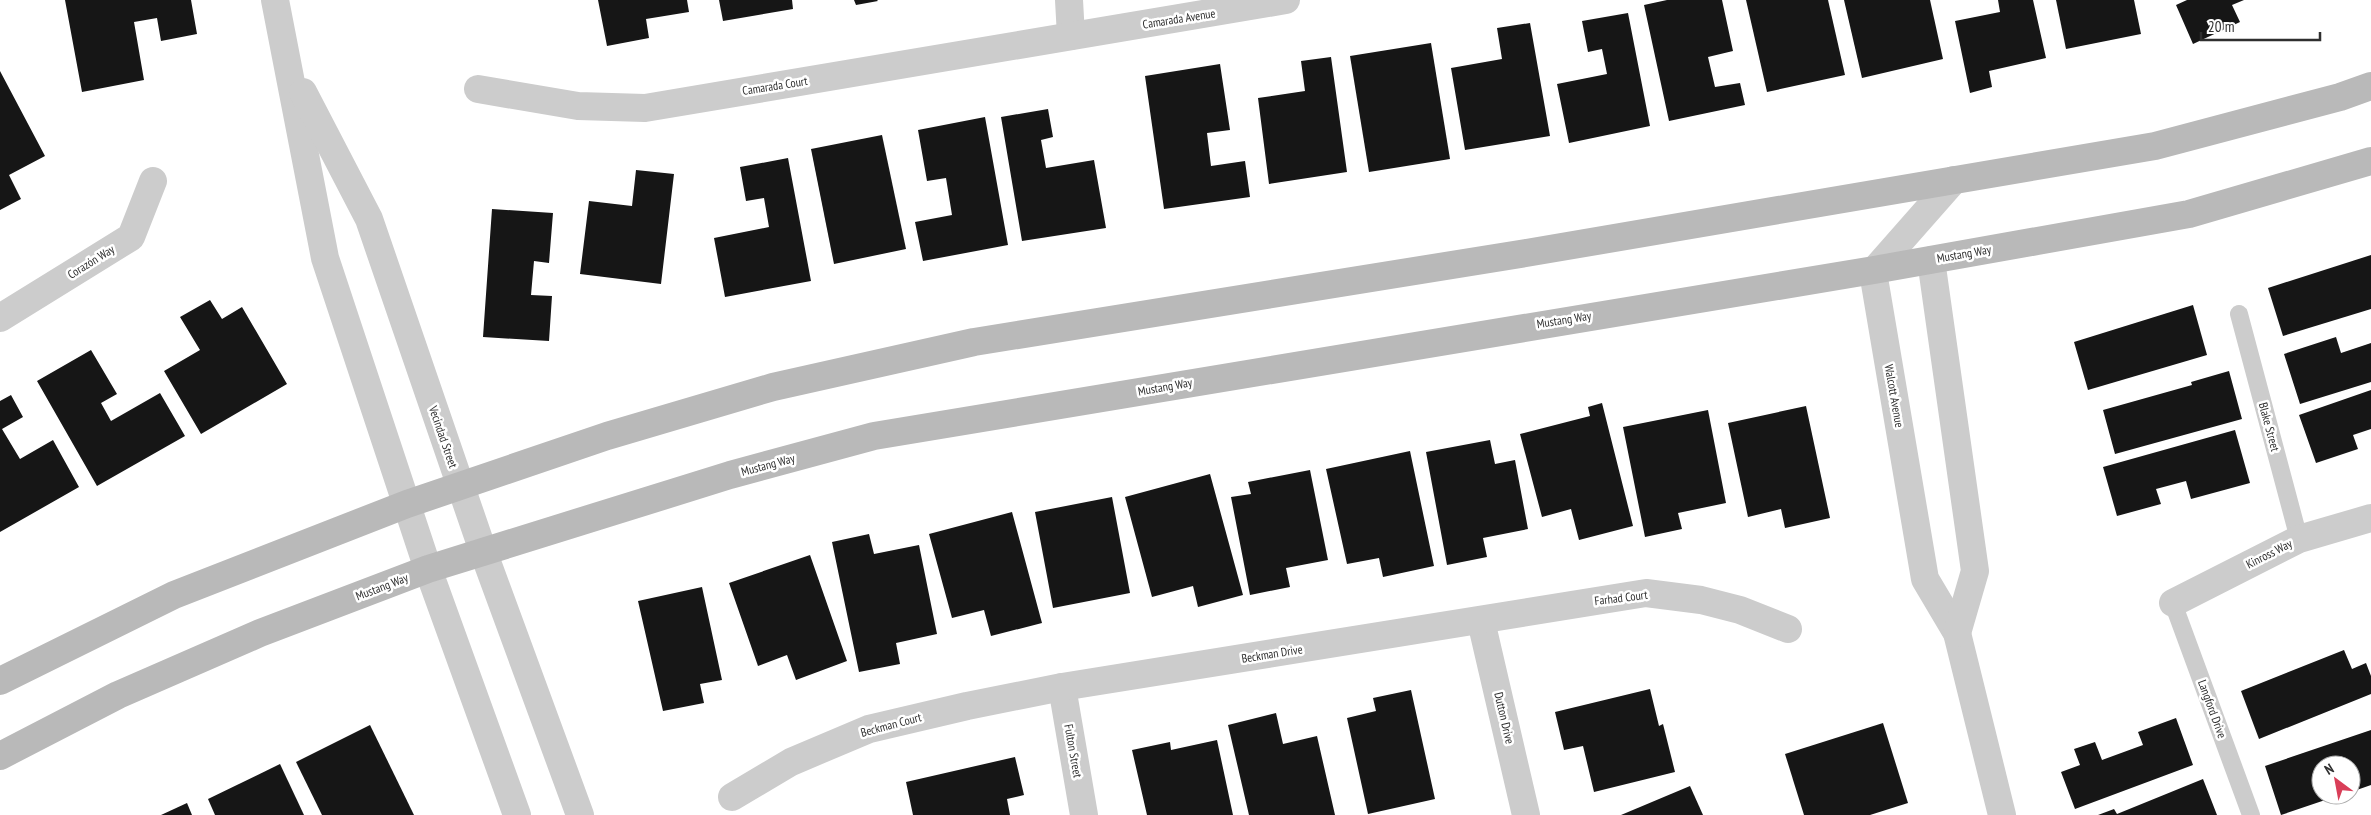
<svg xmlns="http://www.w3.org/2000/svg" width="2371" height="815" font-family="'PT Sans Narrow',sans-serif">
	<rect width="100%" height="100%" fill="#fff"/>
	<g fill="#161616">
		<path d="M 65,0 L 191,0 L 197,34 L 161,41 L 157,18 L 134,22 L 144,80 L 82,92 Z"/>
		<path d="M 598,0 L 687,0 L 689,12 L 646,19 L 649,38 L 607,46 Z"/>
		<path d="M 719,0 L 792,0 L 793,9 L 723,21 Z"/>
		<path d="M 854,0 L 877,0 L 878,1 L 856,5 Z"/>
		<path d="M 1667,0 L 1722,0 L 1733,51 L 1708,57 L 1715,87 L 1740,83 L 1745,105 L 1669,121 L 1644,5 Z"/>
		<path d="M 1746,0 L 1828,0 L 1845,75 L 1767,92 Z"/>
		<path d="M 1844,0 L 1930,0 L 1943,59 L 1862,78 Z"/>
		<path d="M 1998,0 L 2033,0 L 2046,58 L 1989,71 L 1992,87 L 1970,93 L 1955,21 L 2000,12 Z"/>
		<path d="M 2056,0 L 2134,0 L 2141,34 L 2066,49 Z"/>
		<path d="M 2187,0 L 2244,0 L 2232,5 L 2240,22 L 2193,44 L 2176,5 Z"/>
		<path d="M 1628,13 L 1650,126 L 1569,143 L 1557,84 L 1607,74 L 1602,49 L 1588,52 L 1582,21 Z"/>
		<path d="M 1530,23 L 1550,136 L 1465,150 L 1451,68 L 1502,59 L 1497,28 Z"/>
		<path d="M 1431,43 L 1450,159 L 1369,172 L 1350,56 Z"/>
		<path d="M 1331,57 L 1347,172 L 1269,184 L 1258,98 L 1305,91 L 1301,61 Z"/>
		<path d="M 1220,64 L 1230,130 L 1207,133 L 1211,166 L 1245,161 L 1250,197 L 1164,209 L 1145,76 Z"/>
		<path d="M 0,71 L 45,156 L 9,175 L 21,199 L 0,210 Z"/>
		<path d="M 1048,109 L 1053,137 L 1041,140 L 1046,168 L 1094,160 L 1106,228 L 1022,241 L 1001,117 Z"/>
		<path d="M 985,117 L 1008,245 L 923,261 L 915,222 L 952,215 L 946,178 L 927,181 L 918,130 Z"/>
		<path d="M 882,135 L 906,249 L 834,264 L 811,149 Z"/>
		<path d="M 788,158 L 811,281 L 725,297 L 714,238 L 769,227 L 764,198 L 746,201 L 740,167 Z"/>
		<path d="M 636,170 L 674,174 L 661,284 L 580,274 L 589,201 L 632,206 Z"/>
		<path d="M 492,209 L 553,213 L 549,263 L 534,261 L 531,295 L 552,296 L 549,341 L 483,337 Z"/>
		<path d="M 2371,255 L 2371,309 L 2283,336 L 2268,288 Z"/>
		<path d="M 210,300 L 222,319 L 242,307 L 287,384 L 201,434 L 164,371 L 200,350 L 180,317 Z"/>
		<path d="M 2193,305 L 2207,355 L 2088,390 L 2074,342 Z"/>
		<path d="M 2336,337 L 2341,353 L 2371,343 L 2371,382 L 2300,404 L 2284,354 Z"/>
		<path d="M 91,350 L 117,394 L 101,403 L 111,421 L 160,393 L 185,436 L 97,486 L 37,381 Z"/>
		<path d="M 2229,371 L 2242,419 L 2115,454 L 2103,410 L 2192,385 L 2191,382 Z"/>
		<path d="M 2371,390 L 2371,429 L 2353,435 L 2358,449 L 2316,463 L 2299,415 Z"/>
		<path d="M 11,395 L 23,417 L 2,429 L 20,459 L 53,440 L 79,487 L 0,532 L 0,401 Z"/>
		<path d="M 1602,403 L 1633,526 L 1579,540 L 1571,509 L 1542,517 L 1520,434 L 1590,416 L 1588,407 Z"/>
		<path d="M 1806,406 L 1830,518 L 1785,528 L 1781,509 L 1748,517 L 1728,423 Z"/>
		<path d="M 1708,410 L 1726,503 L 1678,513 L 1682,529 L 1645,537 L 1623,427 Z"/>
		<path d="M 2235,430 L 2250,483 L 2191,499 L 2186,481 L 2156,489 L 2161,504 L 2117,516 L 2103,467 Z"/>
		<path d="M 1490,440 L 1495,464 L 1515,460 L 1528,529 L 1483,538 L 1487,557 L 1447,565 L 1426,452 Z"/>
		<path d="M 1410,451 L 1434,566 L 1383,577 L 1379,558 L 1347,564 L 1326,469 Z"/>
		<path d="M 1310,470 L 1328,560 L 1286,568 L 1290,587 L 1250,595 L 1231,497 L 1251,494 L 1248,482 Z"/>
		<path d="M 1210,474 L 1243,595 L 1198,607 L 1193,586 L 1152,597 L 1125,497 Z"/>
		<path d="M 1112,497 L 1130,593 L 1053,608 L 1035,512 Z"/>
		<path d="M 1012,512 L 1042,623 L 991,636 L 984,610 L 952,618 L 929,534 Z"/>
		<path d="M 869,534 L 874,554 L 919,545 L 937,634 L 896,643 L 900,664 L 859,672 L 832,542 Z"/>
		<path d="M 810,555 L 847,661 L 796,680 L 787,655 L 758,666 L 729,583 Z"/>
		<path d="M 702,587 L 722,680 L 700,684 L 704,703 L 663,711 L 638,601 Z"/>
		<path d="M 2344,650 L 2352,669 L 2366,663 L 2371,676 L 2371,694 L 2259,739 L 2241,691 Z"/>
		<path d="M 1650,689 L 1659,726 L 1663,724 L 1675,772 L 1594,792 L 1583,746 L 1564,750 L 1555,712 Z"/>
		<path d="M 1411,690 L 1435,799 L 1368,814 L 1347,718 L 1376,711 L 1373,698 Z"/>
		<path d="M 1276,713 L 1283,744 L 1317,736 L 1335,815 L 1249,815 L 1228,725 Z"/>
		<path d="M 2176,718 L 2193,765 L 2075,809 L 2061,772 L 2080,765 L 2074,749 L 2095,742 L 2102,760 L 2143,745 L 2138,732 Z"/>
		<path d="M 1883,723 L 1908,803 L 1870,815 L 1804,815 L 1785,754 Z"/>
		<path d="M 370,725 L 414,815 L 322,815 L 296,762 Z"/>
		<path d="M 2371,730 L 2371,785 L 2351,792 L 2351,765 L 2321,765 L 2321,795 L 2340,795 L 2281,815 L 2265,766 Z"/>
		<path d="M 1217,740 L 1233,815 L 1147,815 L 1132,750 L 1170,742 L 1171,750 Z"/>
		<path d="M 1015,757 L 1024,795 L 1007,799 L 1010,815 L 913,815 L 906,782 Z"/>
		<path d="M 280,764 L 304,815 L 215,815 L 208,799 Z"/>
		<path d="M 2203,779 L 2217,815 L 2098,815 L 2114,809 L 2117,814 Z"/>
		<path d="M 1690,786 L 1703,815 L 1621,815 Z"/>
		<path d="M 187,803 L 192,815 L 161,815 Z"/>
	</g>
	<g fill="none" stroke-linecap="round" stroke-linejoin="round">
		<g stroke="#ccc" stroke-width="18">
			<path d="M 2239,314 L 2299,539"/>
			<path d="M 2173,603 L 2251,815"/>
		</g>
		<g stroke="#ccc" stroke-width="28">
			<path d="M 275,0 L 325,258 L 428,569 L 517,815"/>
			<path d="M 1069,0 L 1071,36"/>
			<path d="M 478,89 L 578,106 L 645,108 L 1286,0"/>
			<path d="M 303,92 L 369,219 L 483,551 L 580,815"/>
			<path d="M 1954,180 L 1873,272 L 1925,579 L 1957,633 L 2002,815"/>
			<path d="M 1931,260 L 1975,571 L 1957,633"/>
			<path d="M 0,318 L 131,237 L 153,181"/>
			<path d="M 2173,603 L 2299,539 L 2371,518"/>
			<path d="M 1481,621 L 1526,815"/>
			<path d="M 1062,687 L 1084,815"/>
			<path d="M 732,797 L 791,762 L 869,729 L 967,706 L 1062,687 L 1646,593 L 1701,600 L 1740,610 L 1788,629"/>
		</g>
		<g stroke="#b9b9b9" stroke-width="28">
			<path d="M 0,681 L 174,595 L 407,504 L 607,436 L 773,387 L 974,342 L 1526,253 L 2155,146 L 2340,97 L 2371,86"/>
			<path d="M 0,756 L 118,695 L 260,633 L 428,569 L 730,475 L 874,436 L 1874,270 L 2189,214 L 2371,161"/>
		</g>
	</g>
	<g text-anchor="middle" stroke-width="5" stroke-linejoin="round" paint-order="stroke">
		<g font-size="12" fill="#2f2f2f" stroke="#fff">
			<text transform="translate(1179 19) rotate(-9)" y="4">Camarada Avenue</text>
			<text transform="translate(775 86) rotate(-9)" y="4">Camarada Court</text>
			<text transform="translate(1964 254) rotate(-10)" y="4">Mustang Way</text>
			<text transform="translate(91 262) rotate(-32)" y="4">Corazón Way</text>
			<text transform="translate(1564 320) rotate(-9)" y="4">Mustang Way</text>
			<text transform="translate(1165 387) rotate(-10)" y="4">Mustang Way</text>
			<text transform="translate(1894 396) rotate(80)" y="4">Walcott Avenue</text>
			<text transform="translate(2269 427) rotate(75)" y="4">Blake Street</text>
			<text transform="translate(443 437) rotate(71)" y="4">Vecindad Street</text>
			<text transform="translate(768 465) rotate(-15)" y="4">Mustang Way</text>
			<text transform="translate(2269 554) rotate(-27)" y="4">Kinross Way</text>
			<text transform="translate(382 587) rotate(-21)" y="4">Mustang Way</text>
			<text transform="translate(1621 598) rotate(-7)" y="4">Farhad Court</text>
			<text transform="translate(1272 654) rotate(-9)" y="4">Beckman Drive</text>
			<text transform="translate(2212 709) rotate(70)" y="4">Langford Drive</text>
			<text transform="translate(1504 718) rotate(77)" y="4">Dutton Drive</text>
			<text transform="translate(891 725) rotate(-15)" y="4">Beckman Court</text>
			<text transform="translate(1073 751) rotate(80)" y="4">Fulton Street</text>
		</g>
	</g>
	<g transform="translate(2336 780) rotate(328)"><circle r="24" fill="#ffffff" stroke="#acacac"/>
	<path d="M0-4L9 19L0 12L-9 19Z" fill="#d93e58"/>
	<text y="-8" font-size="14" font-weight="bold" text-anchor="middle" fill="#2f2f2f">N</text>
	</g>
	<path d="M2201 32v8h119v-8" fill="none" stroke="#2f2f2f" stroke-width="2.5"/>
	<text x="2208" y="32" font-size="15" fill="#2f2f2f" stroke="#ffffff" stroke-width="4" paint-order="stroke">20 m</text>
</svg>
